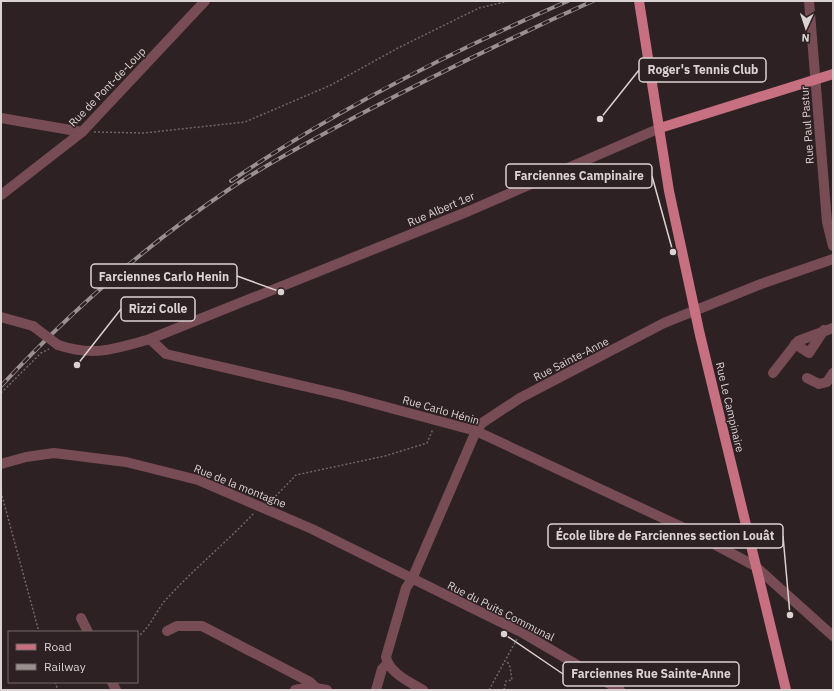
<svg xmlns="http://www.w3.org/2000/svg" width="834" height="691" font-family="'IBM Plex Sans',sans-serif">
	<rect width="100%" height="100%" fill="#2e2123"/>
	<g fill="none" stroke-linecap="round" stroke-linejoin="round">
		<g stroke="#716668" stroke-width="1.5" stroke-dasharray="2 2" stroke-linecap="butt">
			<path d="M 94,132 L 144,133 L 245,122 L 331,85 L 398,48 L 479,8 L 509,1"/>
			<path d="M 1,393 L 41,353 L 49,349"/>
			<path d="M 1,492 L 39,632"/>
			<path d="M 270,502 L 296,475 L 385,456 L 427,443 L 433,429"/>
			<path d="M 137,637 C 148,630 155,614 163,603 C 191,571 225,544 254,513"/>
			<path d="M 55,682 L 58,690"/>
			<path d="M 489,690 L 517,639"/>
			<path d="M 504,690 L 506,681 L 512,680 L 510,667 L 507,661"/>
		</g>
		<g stroke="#774c54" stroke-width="10">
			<path d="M 809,1 L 827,222 L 833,246"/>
			<path d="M 1,118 L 82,132"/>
			<path d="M 1,195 L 82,132 L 205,1"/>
			<path d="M 1,317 L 33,326"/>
			<path d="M 150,339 L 166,354 L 342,395 L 476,431 L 684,528 L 755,566 L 833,636"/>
			<path d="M 795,344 L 809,353 L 824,330"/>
			<path d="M 58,345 C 94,357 115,349 150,339 L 469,211 L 660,128"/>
			<path d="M 773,373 L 798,341 L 833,328"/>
			<path d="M 807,378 L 819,384 L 827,382 L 833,373"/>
			<path d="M 1,464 L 26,457 L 54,453 L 126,462 L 198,480 L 312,529 L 521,632 L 620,690"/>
			<path d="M 81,618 L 88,632"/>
			<path d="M 167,631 L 177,626 L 202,626 L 310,682 L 316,688"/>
			<path d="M 112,682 L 116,690"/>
			<path d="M 295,690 L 310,687 L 327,690"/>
			<path d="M 376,690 L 382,669 L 387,664"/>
			<path d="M 423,690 C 410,682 389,673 386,657 L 406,588 L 412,579 L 476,431 L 482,423 L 520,398 L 664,323 L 761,284 L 833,259"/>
		</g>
		<g stroke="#c77081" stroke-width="10">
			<path d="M 639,1 L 669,191 L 700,335 L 786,690"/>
			<path d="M 660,128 L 833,74"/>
		</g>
		<g stroke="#9a9091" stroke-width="4">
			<g id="rail">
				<path d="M 231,181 C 337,109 450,52 568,1"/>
				<path d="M 1,386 C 70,312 147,244 231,188 C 271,161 313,140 355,117 C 433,76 512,37 593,1"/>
			</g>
		</g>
		<use href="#rail" stroke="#2e2123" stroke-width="2.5" stroke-dasharray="8" stroke-linecap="butt"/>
		<path stroke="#774c54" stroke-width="10" d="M 33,326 L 58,345"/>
	</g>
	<g text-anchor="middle" stroke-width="3" stroke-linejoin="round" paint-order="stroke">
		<g font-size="11" fill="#dbd2d3" stroke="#2e2123">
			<text transform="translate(107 87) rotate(-46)" y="4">Rue de Pont-de-Loup</text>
			<text transform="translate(807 125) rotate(-94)" y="4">Rue Paul Pastur</text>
			<text transform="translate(441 209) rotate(-23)" y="4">Rue Albert 1er</text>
			<text transform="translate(571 359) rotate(-27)" y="4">Rue Sainte-Anne</text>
			<text transform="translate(730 407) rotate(77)" y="4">Rue Le Campinaire</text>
			<text transform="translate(441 410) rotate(16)" y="4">Rue Carlo Hénin</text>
			<text transform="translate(240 486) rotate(22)" y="4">Rue de la montagne</text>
			<text transform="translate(501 611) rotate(27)" y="4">Rue du Puits Communal</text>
		</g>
	</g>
	<path fill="none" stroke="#dbd2d3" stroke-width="1.5" d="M600 119L639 70M673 252L652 176M281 292L237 276M77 365L121 309M790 615L783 536M504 634L563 674"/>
	<g fill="#dbd2d3" stroke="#2e2123" stroke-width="1.5">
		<circle cx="600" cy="119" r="4"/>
		<circle cx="673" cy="252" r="4"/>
		<circle cx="281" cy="292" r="4"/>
		<circle cx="77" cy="365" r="4"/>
		<circle cx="790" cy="615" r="4"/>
		<circle cx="504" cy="634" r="4"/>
	</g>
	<g fill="#2e2123" stroke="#dbd2d3" stroke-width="1.5">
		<rect x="639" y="58" width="127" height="24" rx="4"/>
		<rect x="506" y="164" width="146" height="24" rx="4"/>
		<rect x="91" y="264" width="146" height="24" rx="4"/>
		<rect x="121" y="297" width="74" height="24" rx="4"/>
		<rect x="548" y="524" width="235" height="24" rx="4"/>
		<rect x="563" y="662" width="176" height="24" rx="4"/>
	</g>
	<g font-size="12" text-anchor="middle" font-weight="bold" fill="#dbd2d3">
		<text x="703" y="74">Roger's Tennis Club</text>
		<text x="579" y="180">Farciennes Campinaire</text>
		<text x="164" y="281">Farciennes Carlo Henin</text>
		<text x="158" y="313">Rizzi Colle</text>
		<text x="665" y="540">École libre de Farciennes section Louât</text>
		<text x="651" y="678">Farciennes Rue Sainte-Anne</text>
	</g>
	<rect width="834" height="691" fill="none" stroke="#dbd2d3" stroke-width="4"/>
	<rect x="8" y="631" width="130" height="52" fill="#2e2123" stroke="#736869"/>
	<rect x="16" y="644" width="20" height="6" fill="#c77081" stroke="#736869"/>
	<text x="44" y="651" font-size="12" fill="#dbd2d3">Road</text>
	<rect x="16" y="664" width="20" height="6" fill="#9a9091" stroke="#736869"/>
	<text x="44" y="671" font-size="12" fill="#dbd2d3">Railway</text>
	<g transform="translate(806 28) rotate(183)" stroke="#2e2123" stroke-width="3" paint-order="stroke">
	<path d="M0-3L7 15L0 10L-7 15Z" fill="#dbd2d3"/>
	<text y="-6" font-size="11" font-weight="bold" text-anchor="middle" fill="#dbd2d3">N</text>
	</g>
</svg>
